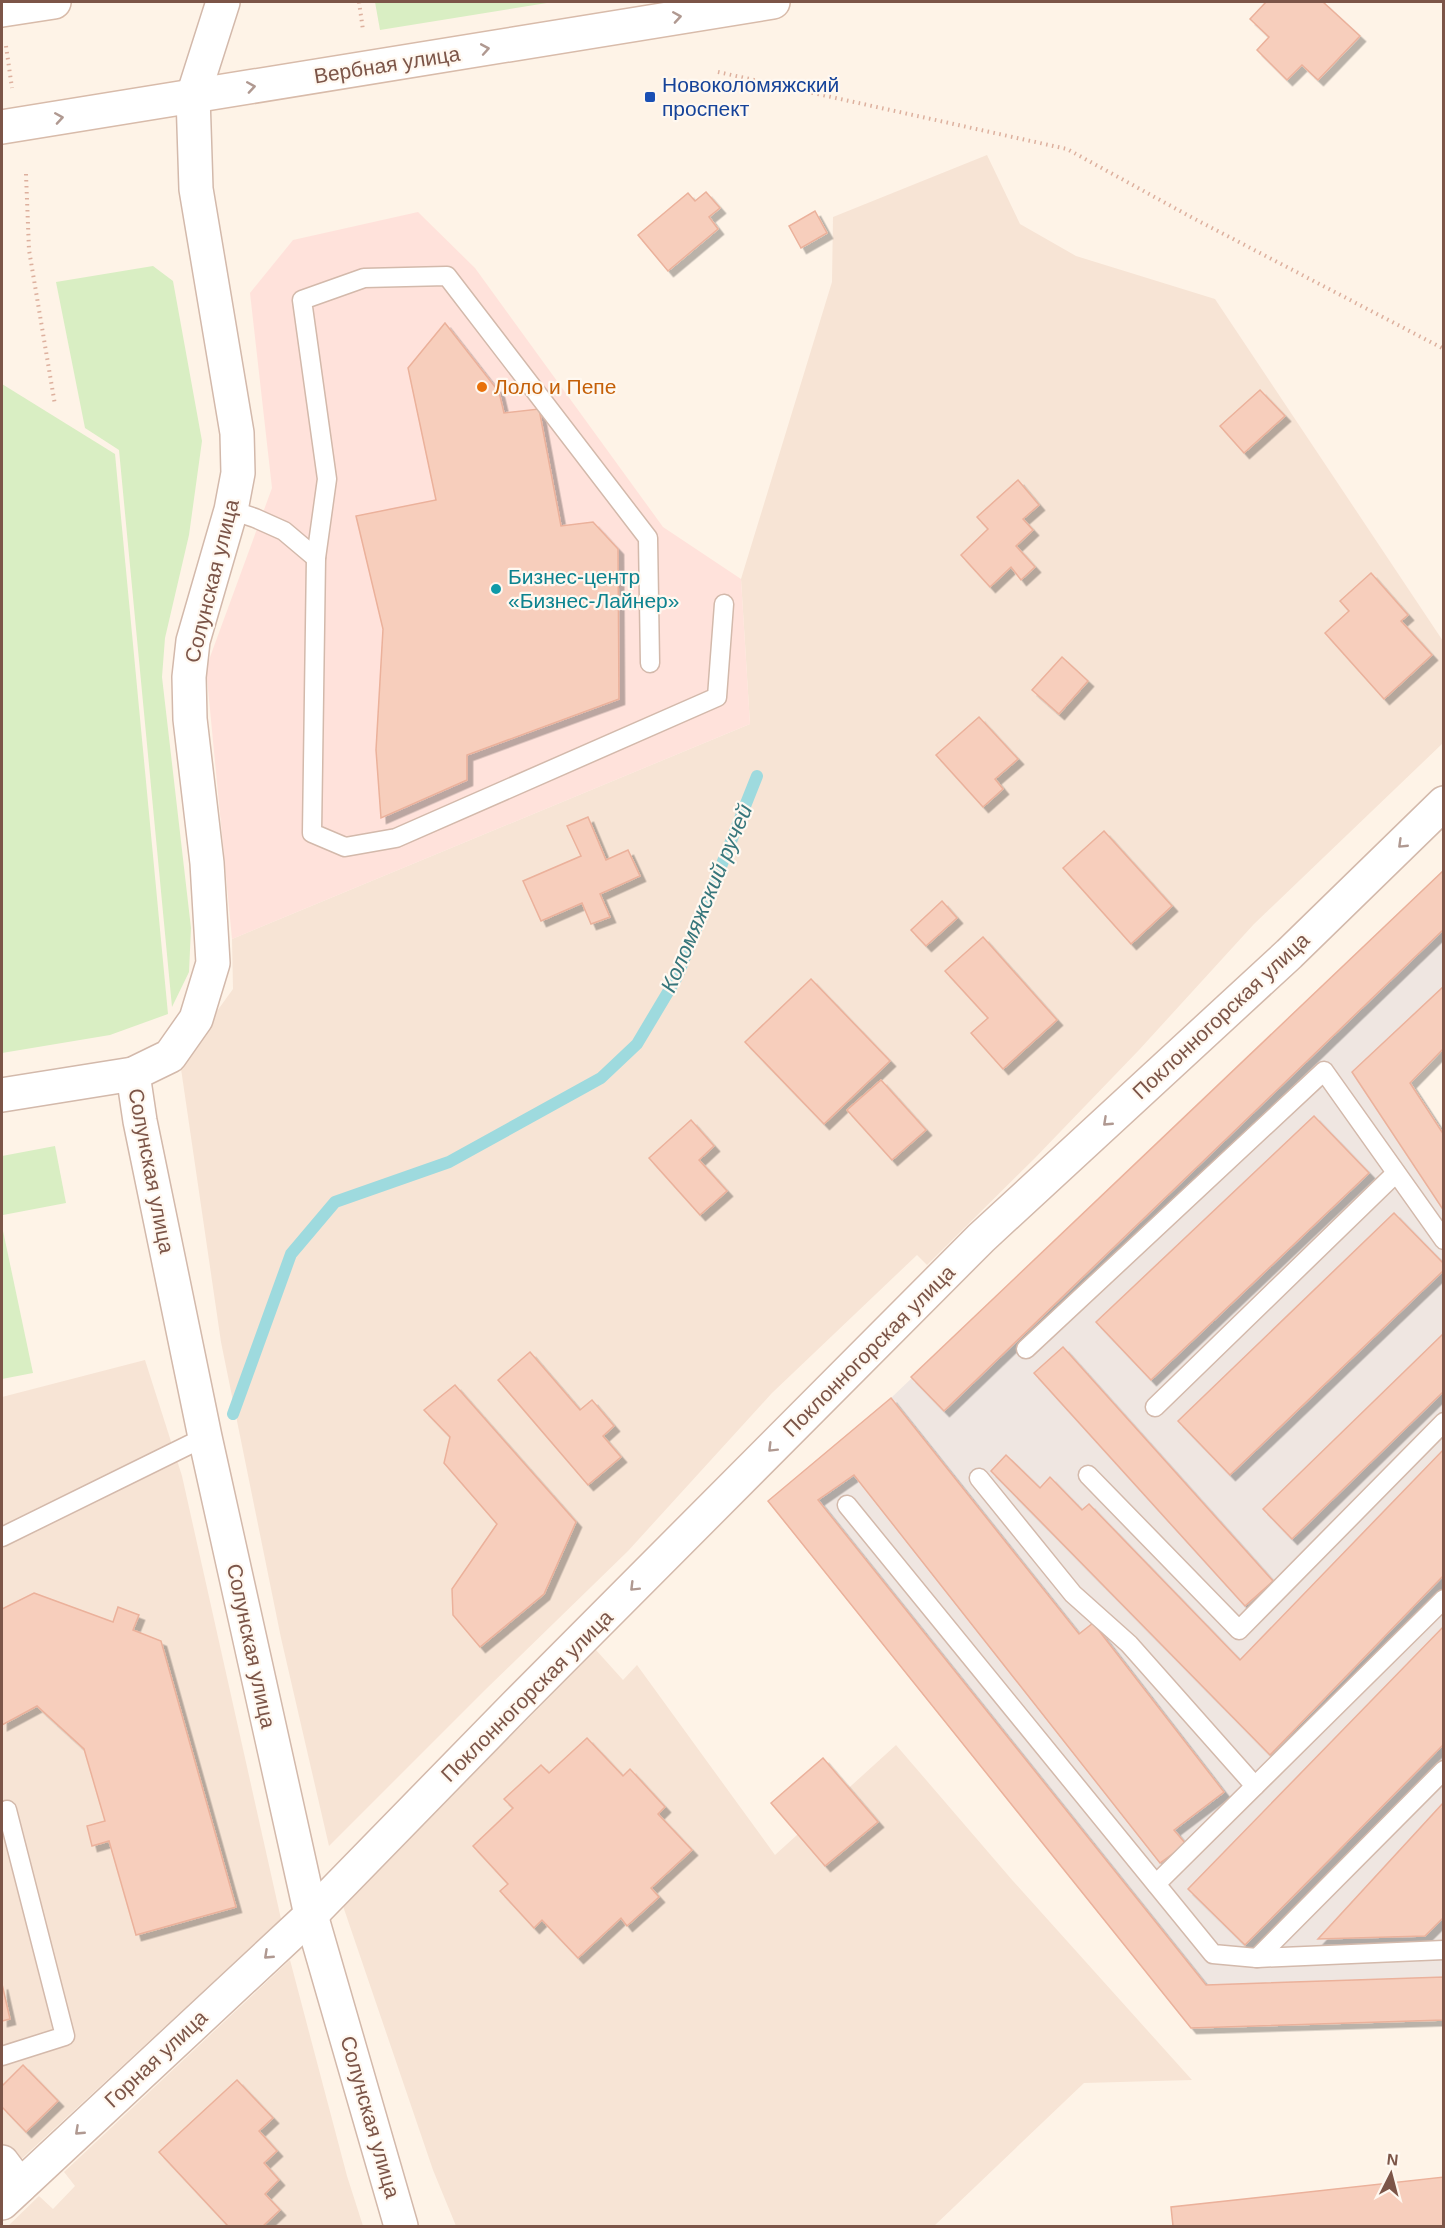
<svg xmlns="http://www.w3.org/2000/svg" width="1445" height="2228" font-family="Helvetica,sans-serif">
	<defs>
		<filter id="shadow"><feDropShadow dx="5.5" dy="5.5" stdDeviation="0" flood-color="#0004"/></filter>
	</defs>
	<rect width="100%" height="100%" fill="#fef3e7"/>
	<g fill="#f7e4d5">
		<path d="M 987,155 L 1020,224 L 1076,256 L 1215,299 L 1443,641 L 1443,743 L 1254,924 L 1139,1050 L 1035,1158 L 927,1265 L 917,1255 L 772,1393 L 628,1551 L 485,1690 L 329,1846 L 281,1638 L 221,1342 L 180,1062 L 233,989 L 232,939 L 750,724 L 741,579 L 832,282 L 833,217 Z"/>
		<path d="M 145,1360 L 182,1476 L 281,1919 L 2,2177 L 2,1397 Z"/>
		<path d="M 596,1650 L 623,1680 L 637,1665 L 775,1855 L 896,1745 L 1013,1881 L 1192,2080 L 1084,2083 L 934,2226 L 456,2226 L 433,2170 L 343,1906 Z"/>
		<path d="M 290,1960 L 347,2176 L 363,2226 L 8,2226 L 39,2196 L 53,2209 L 75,2186 L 64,2172 Z"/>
	</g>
	<path fill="#ffe2db" d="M 418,212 L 475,268 L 663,527 L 741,579 L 750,724 L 232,939 L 206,668 L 272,488 L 250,293 L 293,240 Z"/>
	<path fill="#efe6e1" d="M 1443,870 L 1443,1048 L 1411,1083 L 1444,1135 L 1443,2020 L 1191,2028 L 768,1501 L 891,1398 Z"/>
	<g fill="#d9eec3">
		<path d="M 375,2 L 553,2 L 380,30 Z"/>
		<path d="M 153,266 L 173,281 L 202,441 L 189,535 L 165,638 L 162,677 L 191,928 L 189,972 L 172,1007 L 119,450 L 85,428 L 56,282 Z"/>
		<path d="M 2,384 L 115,454 L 168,1014 L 110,1035 L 2,1053 Z"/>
		<path d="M 55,1146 L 66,1203 L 3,1215 L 2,1156 Z"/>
		<path d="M 2,1226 L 33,1373 L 2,1379 Z"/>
	</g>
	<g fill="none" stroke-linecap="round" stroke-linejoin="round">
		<path stroke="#9edade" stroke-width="12" d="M 233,1414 L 291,1254 L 335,1202 L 449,1162 L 601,1078 L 637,1044 L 677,977 L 757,776"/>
	</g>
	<g fill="#f7cebc" stroke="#ebb19b" stroke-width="1.5" filter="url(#shadow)">
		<path d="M 1266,2 L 1323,2 L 1360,36 L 1318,80 L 1302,65 L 1287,80 L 1257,50 L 1269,37 L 1250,19 Z"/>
		<path d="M 706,192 L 720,208 L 709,217 L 718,229 L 668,271 L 638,235 L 688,193 L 695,201 Z"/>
		<path d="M 815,211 L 827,233 L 801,248 L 789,226 Z"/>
		<path d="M 445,323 L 499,392 L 504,413 L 539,409 L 561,526 L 593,522 L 618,549 L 619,699 L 467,755 L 467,780 L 381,818 L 376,750 L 383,629 L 356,516 L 436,500 L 408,368 Z"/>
		<path d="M 1260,390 L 1285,416 L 1244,453 L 1220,426 Z"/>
		<path d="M 1018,480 L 1039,505 L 1023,519 L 1033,530 L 1016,546 L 1035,567 L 1021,580 L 1011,567 L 990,587 L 961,555 L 988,529 L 977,517 Z"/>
		<path d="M 1371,573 L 1408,615 L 1401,621 L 1432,655 L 1384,699 L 1325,633 L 1349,611 L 1340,601 Z"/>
		<path d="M 1062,657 L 1088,681 L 1059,714 L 1032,690 Z"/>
		<path d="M 979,717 L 1018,759 L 995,779 L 1003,789 L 983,807 L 936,755 Z"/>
		<path d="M 588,817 L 606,860 L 628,850 L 640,876 L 600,894 L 610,917 L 591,924 L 582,903 L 541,921 L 523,881 L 581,856 L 567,826 Z"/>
		<path d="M 1104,831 L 1172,906 L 1131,944 L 1063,868 Z"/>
		<path d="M 1444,870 L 1444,929 L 944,1411 L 911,1377 Z"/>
		<path d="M 942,901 L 957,918 L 926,946 L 911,930 Z"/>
		<path d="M 983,937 L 1057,1020 L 1003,1069 L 971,1033 L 988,1018 L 945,971 Z"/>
		<path d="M 811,979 L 890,1061 L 824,1124 L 745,1042 Z"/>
		<path d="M 1444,986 L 1444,1048 L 1410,1083 L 1444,1135 L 1444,1211 L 1352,1072 Z"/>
		<path d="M 881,1080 L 926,1130 L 892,1160 L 847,1110 Z"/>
		<path d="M 1314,1116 L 1369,1173 L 1151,1380 L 1096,1322 Z"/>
		<path d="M 691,1120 L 714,1146 L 699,1160 L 727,1191 L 700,1215 L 649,1158 Z"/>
		<path d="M 1394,1213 L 1444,1264 L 1444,1270 L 1230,1475 L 1178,1421 Z"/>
		<path d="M 1444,1333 L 1444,1391 L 1292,1539 L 1263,1509 Z"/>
		<path d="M 1063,1347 L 1273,1581 L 1245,1606 L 1034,1373 Z"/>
		<path d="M 530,1352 L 580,1410 L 592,1400 L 614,1426 L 603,1436 L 621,1457 L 588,1485 L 498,1380 Z"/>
		<path d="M 455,1385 L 576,1522 L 544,1594 L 480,1647 L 453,1615 L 452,1589 L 497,1524 L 444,1463 L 450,1437 L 424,1410 Z"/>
		<path d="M 891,1398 L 1079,1634 L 1093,1623 L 1224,1792 L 1174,1830 L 1186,1844 L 1160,1863 L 854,1475 L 818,1500 L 1206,1985 L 1444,1977 L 1444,2020 L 1191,2028 L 768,1501 Z"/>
		<path d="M 1444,1449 L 1444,1575 L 1270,1755 L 991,1471 L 1006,1455 L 1040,1488 L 1050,1477 L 1082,1510 L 1089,1504 L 1240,1660 Z"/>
		<path d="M 34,1593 L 113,1622 L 118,1607 L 139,1615 L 133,1630 L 161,1641 L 236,1907 L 136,1935 L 109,1841 L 92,1846 L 87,1826 L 105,1821 L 84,1749 L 37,1706 L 2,1725 L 2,1609 Z"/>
		<path d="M 1444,1626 L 1444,1744 L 1245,1945 L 1188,1889 Z"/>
		<path d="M 587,1738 L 623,1776 L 630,1769 L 665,1807 L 658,1814 L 692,1850 L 651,1888 L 659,1897 L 627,1926 L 621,1918 L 578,1958 L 542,1920 L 534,1928 L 500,1891 L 508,1884 L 473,1846 L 513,1808 L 504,1799 L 541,1765 L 549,1773 Z"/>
		<path d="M 823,1758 L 878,1822 L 825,1866 L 771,1803 Z"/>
		<path d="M 1444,1802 L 1444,1917 L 1425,1936 L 1318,1939 Z"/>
		<path d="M 2,1984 L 10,2019 L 2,2021 Z"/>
		<path d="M 23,2065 L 58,2101 L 26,2132 L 2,2107 L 2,2086 Z"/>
		<path d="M 237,2080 L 273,2118 L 259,2131 L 277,2151 L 264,2163 L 279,2180 L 265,2194 L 280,2210 L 263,2226 L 228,2226 L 159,2152 Z"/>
		<path d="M 1444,2177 L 1444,2226 L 1173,2226 L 1171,2207 Z"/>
	</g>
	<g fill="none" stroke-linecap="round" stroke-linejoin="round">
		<g stroke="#d3b9ab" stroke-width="21">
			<g id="service">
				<path d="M 231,510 L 255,518 L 284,531 L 316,558"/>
				<path d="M 650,663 L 648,538 L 447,276 L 364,278 L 302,300 L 327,479 L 316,558 L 312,833 L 345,847 L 396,838 L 717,697 L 724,604"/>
				<path d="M 1026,1349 L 1324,1071 L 1444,1240"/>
				<path d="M 1155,1407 L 1396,1173"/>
				<path d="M 1088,1475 L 1239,1630 L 1444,1422"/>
				<path d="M 979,1478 L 1073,1594 L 1129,1644 L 1255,1786"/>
				<path d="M 847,1505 L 1213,1954 L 1257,1958 L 1444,1950"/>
				<path d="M 2,1537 L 205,1437"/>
				<path d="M 1156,1884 L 1444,1599"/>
				<path d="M 1257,1958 L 1444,1770"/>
				<path d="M 2,2056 L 65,2036 L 7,1810"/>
			</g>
		</g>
		<g stroke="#d3b9ab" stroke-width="36">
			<g id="minor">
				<path d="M 133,1074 L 140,1121 L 205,1437 L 311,1915 L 401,2226"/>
				<path d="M 2,1095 L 133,1074 L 170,1056 L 196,1019 L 213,963 L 207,863 L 190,719 L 189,677 L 193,641 L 231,510 L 238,473 L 237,433 L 196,189 L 193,96 L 223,2"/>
				<path d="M 2,2162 L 20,2186"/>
				<path d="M 2,2203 L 311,1915 L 516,1705 L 981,1238 L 1289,954 L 1444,803"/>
			</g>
		</g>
		<g stroke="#d8bbaa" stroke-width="36">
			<g id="secondary">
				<path d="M 2,10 L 54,2"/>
				<path d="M 2,127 L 773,2"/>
			</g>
		</g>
		<g stroke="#ddb09e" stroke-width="4" stroke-dasharray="1.5 4.5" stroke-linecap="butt">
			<path d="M 359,2 L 363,30"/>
			<path d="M 6,46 L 12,88"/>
			<path d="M 718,72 L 1067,149 L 1191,217 L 1444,349"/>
			<path d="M 26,174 L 29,250 L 55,405"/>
		</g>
		<use href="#service" stroke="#fff" stroke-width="18"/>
		<use href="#minor" stroke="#fff" stroke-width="33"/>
		<use href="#secondary" stroke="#fff" stroke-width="33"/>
	</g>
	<defs><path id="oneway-chevron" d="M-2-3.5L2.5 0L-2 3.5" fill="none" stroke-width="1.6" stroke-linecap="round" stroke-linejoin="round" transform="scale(1.5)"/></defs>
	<g stroke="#b09991">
		<use href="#oneway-chevron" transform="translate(677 17) rotate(-9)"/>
		<use href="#oneway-chevron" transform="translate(485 49) rotate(-10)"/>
		<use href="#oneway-chevron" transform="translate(251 87) rotate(-9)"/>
		<use href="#oneway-chevron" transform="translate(59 118) rotate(-9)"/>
		<use href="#oneway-chevron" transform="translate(1402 844) rotate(136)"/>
		<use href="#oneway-chevron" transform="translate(1107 1122) rotate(137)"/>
		<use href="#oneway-chevron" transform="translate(772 1448) rotate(135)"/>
		<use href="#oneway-chevron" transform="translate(634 1587) rotate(135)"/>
		<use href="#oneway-chevron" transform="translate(268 1955) rotate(137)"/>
		<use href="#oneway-chevron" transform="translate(79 2131) rotate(137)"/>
	</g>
	<rect fill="#1a4fb4" stroke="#fff8f0" stroke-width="2" x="644" y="91" width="12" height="12" rx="3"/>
	<circle fill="#e8710a" stroke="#fff8f0" stroke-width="2" cx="482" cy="387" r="6"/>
	<circle fill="#0f9aa8" stroke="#fff8f0" stroke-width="2" cx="496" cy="589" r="6"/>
	<g text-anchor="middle" stroke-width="4.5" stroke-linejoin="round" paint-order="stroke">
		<g font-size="21" fill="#7c5548" stroke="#fff8f0">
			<text transform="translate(387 65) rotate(-9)" y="7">Вербная улица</text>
			<text transform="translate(212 581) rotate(-76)" y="7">Солунская улица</text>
			<text transform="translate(1221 1016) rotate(-43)" y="7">Поклонногорская улица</text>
			<text transform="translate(151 1171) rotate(79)" y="7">Солунская улица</text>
			<text transform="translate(869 1351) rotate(-45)" y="7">Поклонногорская улица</text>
			<text transform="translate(251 1646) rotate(78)" y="7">Солунская улица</text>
			<text transform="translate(527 1696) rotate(-45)" y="7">Поклонногорская улица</text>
			<text transform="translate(156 2059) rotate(-43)" y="7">Горная улица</text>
			<text transform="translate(370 2117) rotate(74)" y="7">Солунская улица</text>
		</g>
		<g font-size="21" fill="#164399" stroke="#fff8f0" text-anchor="start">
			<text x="662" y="92">Новоколомяжский<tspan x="662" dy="24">проспект</tspan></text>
		</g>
		<g font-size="21" fill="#c56008" stroke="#fff8f0" text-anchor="start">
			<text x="494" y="394">Лоло и Пепе</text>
		</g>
		<g font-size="21" fill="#0d838f" stroke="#fff8f0" text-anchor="start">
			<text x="508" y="584">Бизнес-центр<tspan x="508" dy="24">«Бизнес-Лайнер»</tspan></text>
		</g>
		<g font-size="22" font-style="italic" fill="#37767b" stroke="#fff8f0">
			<text transform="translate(706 898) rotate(-67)" y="8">Коломяжский ручей</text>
		</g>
	</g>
	<rect width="1445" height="2228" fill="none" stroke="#7c5548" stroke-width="6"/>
	<g transform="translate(1391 2174) rotate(6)" stroke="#fff8f0" stroke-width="4.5" paint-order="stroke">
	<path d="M0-4.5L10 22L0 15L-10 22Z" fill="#7c5548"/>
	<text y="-9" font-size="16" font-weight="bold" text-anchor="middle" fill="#7c5548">N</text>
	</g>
</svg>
